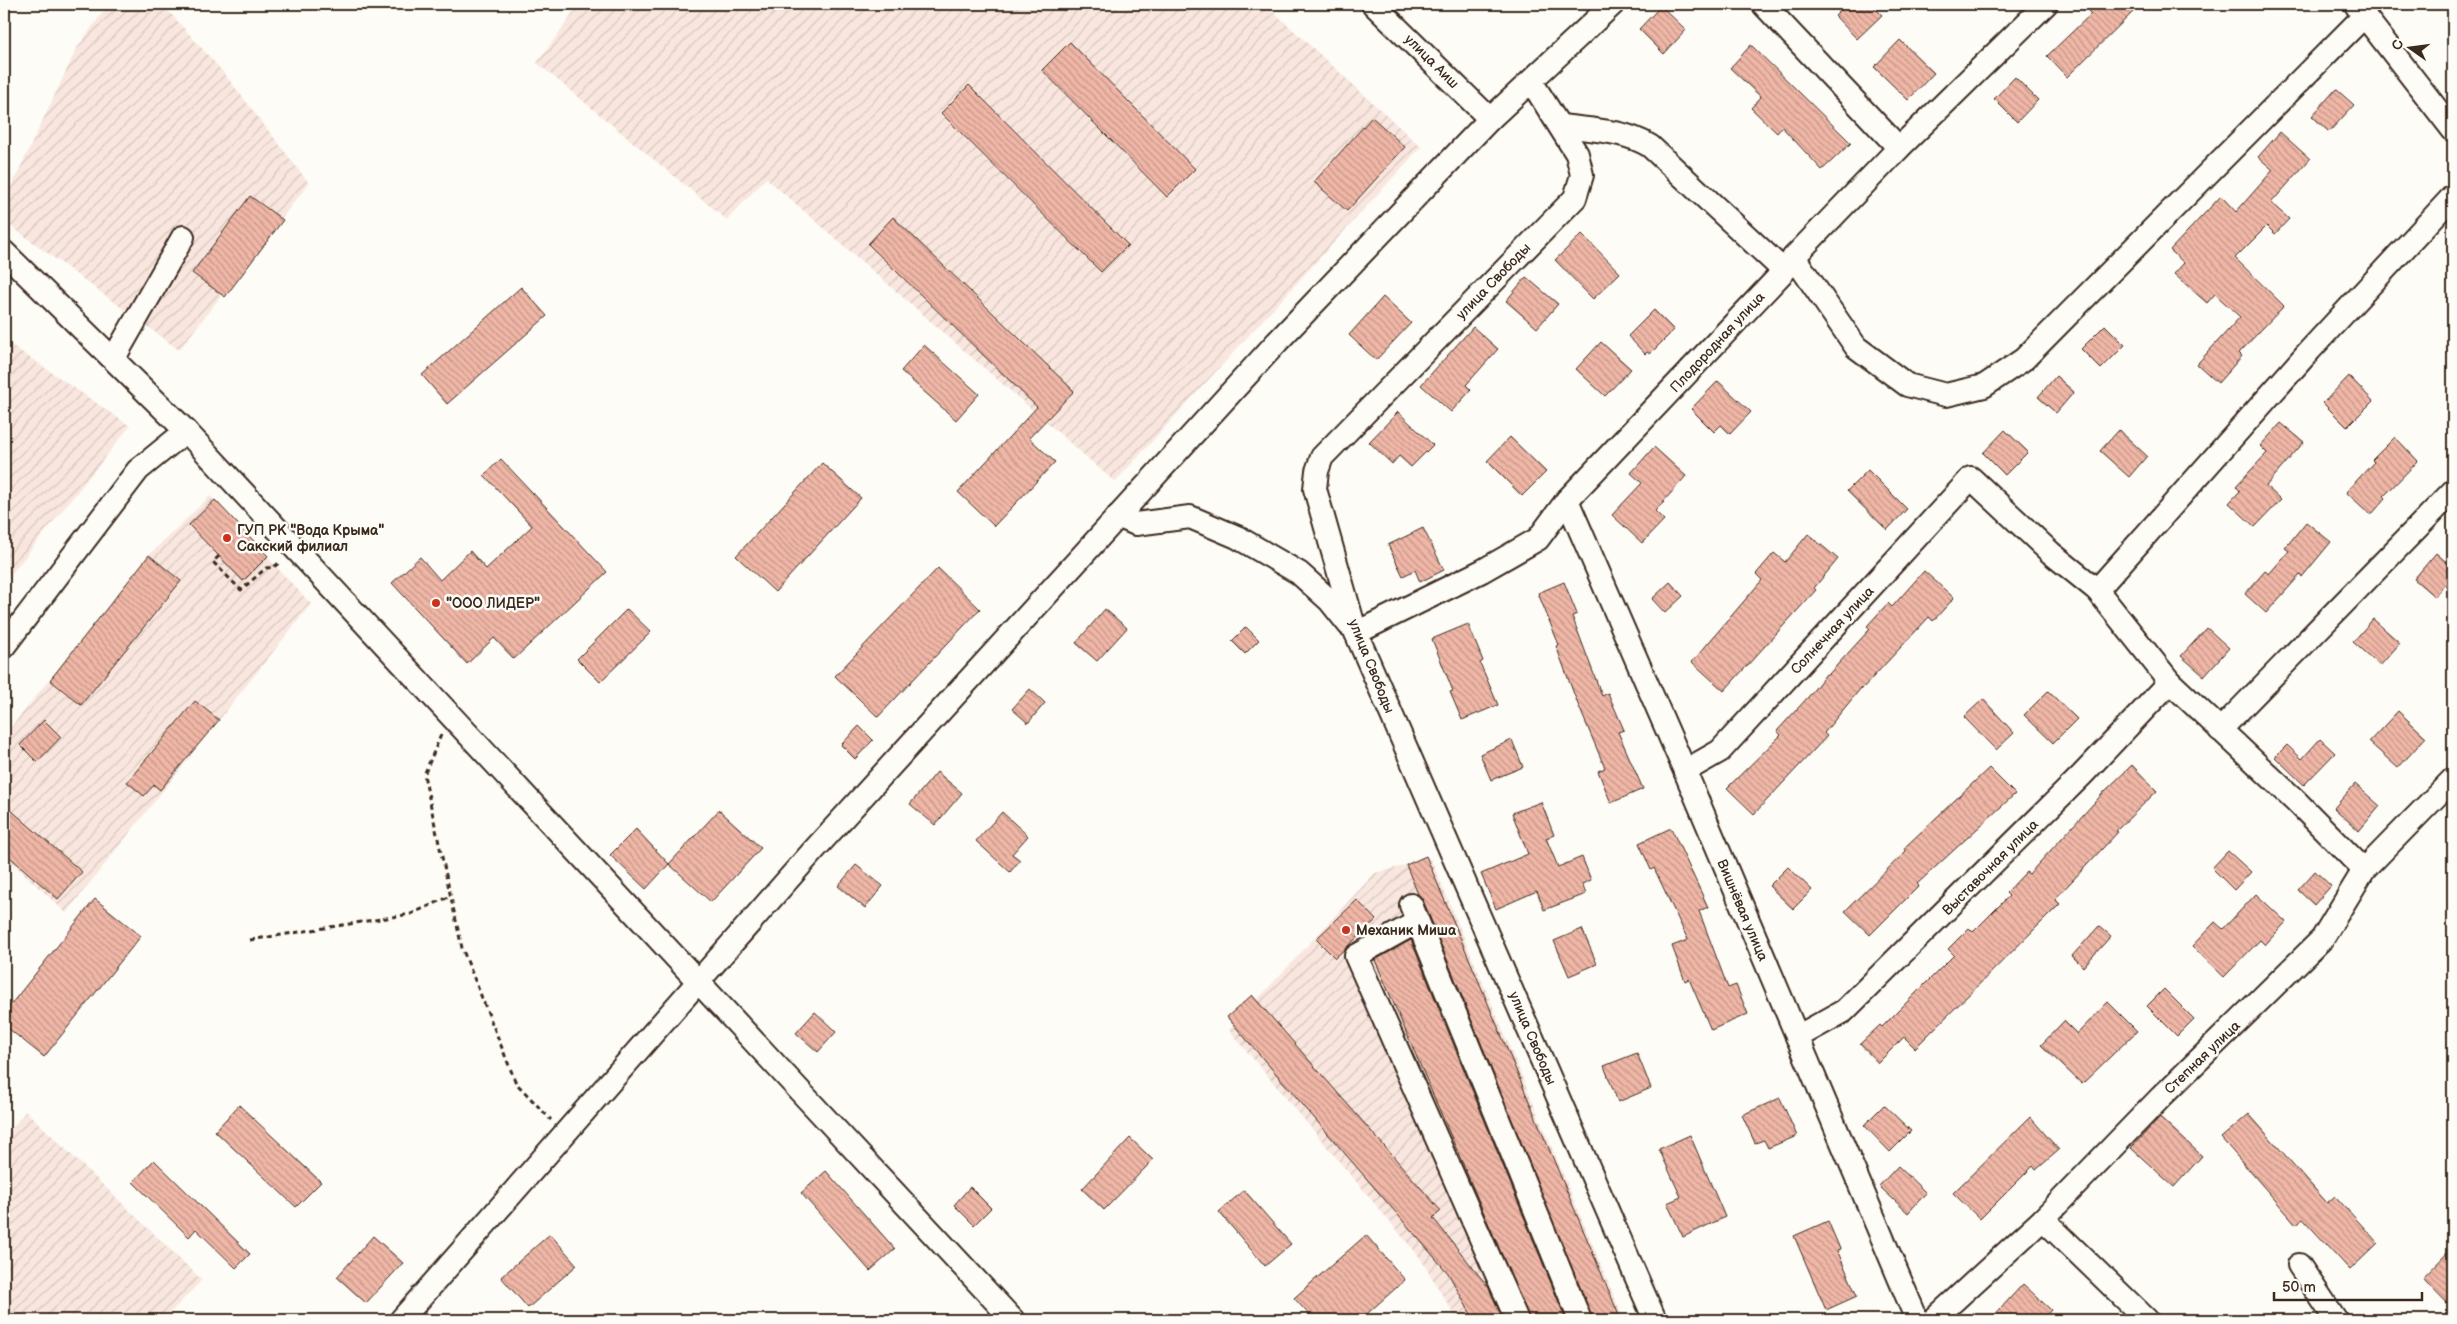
<svg xmlns="http://www.w3.org/2000/svg" width="2457" height="1324" font-family="'Balsamiq Sans',sans-serif">
	<defs>
		<pattern id="industrial-furrows" width="10" height="10" patternUnits="userSpaceOnUse" patternTransform="scale(1.25)"><rect width="10" height="10" fill="#f9e7df"/><path d="M-1 1l2-2M0 10L10 0M9 11l2-2" fill="none" stroke="#d6c6bf"/></pattern>
		<pattern id="building-back-hatch" width="6" height="6" patternUnits="userSpaceOnUse" patternTransform="scale(1.25)"><rect width="6" height="6" fill="#f0b7a7"/><path d="M-1 5l2 2M0 0l6 6M5-1l2 2" fill="none" stroke="#c49587"/></pattern>
	</defs>
	<rect width="100%" height="100%" fill="#fdfcf7"/>
	<filter id="ink" filterUnits="userSpaceOnUse"><feTurbulence type="fractalNoise" baseFrequency=".02" numOctaves="2"/><feDisplacementMap in="SourceGraphic" scale="10" xChannelSelector="R" yChannelSelector="G"/><feConvolveMatrix kernelMatrix="1 2 1 2 8 2 1 2 1" color-interpolation-filters="sRGB"/></filter>
	<g filter="url(#ink)">
		<g fill="url(#industrial-furrows)">
			<path d="M 109,4 L 162,4 L 223,72 L 309,183 L 179,350 L 4,221 L 4,202 L 77,48 Z"/>
			<path d="M 580,4 L 1265,4 L 1421,147 L 1115,482 L 766,178 L 727,220 L 537,63 Z"/>
			<path d="M 4,340 L 130,426 L 4,583 Z"/>
			<path d="M 210,496 L 311,604 L 66,913 L 4,855 L 4,736 L 149,555 Z"/>
			<path d="M 1431,859 L 1624,1320 L 1457,1320 L 1421,1259 L 1229,1030 L 1375,873 Z"/>
			<path d="M 26,1111 L 202,1280 L 163,1320 L 4,1320 L 4,1138 Z"/>
		</g>
		<g fill="url(#building-back-hatch)" stroke="#3b2a1e">
			<path d="M 1847,4 L 1871,4 L 1882,15 L 1857,39 L 1835,16 Z"/>
			<path d="M 2097,4 L 2141,4 L 2067,77 L 2047,56 L 2091,14 L 2089,12 Z"/>
			<path d="M 1661,6 L 1686,30 L 1664,54 L 1639,29 Z"/>
			<path d="M 1900,40 L 1934,73 L 1908,100 L 1874,67 Z"/>
			<path d="M 1070,42 L 1195,169 L 1167,197 L 1042,70 Z"/>
			<path d="M 1751,45 L 1851,143 L 1822,170 L 1782,127 L 1777,133 L 1751,108 L 1761,97 L 1730,68 Z"/>
			<path d="M 2015,77 L 2038,100 L 2017,122 L 1994,99 Z"/>
			<path d="M 969,85 L 1128,245 L 1101,272 L 941,113 Z"/>
			<path d="M 2336,89 L 2354,105 L 2329,132 L 2312,116 Z"/>
			<path d="M 1372,117 L 1405,147 L 1347,211 L 1314,182 Z"/>
			<path d="M 2280,132 L 2310,159 L 2271,203 L 2289,219 L 2275,234 L 2267,226 L 2235,258 L 2284,306 L 2239,353 L 2242,356 L 2218,383 L 2197,364 L 2240,317 L 2215,294 L 2207,303 L 2174,274 L 2184,263 L 2170,250 L 2221,196 L 2236,212 L 2273,170 L 2258,157 Z"/>
			<path d="M 250,196 L 283,220 L 225,297 L 192,273 Z"/>
			<path d="M 893,217 L 1074,391 L 1029,438 L 1055,462 L 994,526 L 958,492 L 1037,407 L 868,244 Z"/>
			<path d="M 1582,234 L 1620,273 L 1593,299 L 1555,260 Z"/>
			<path d="M 1526,277 L 1558,304 L 1537,328 L 1506,301 Z"/>
			<path d="M 521,287 L 547,316 L 447,404 L 422,375 Z"/>
			<path d="M 1383,297 L 1411,323 L 1376,360 L 1349,335 Z"/>
			<path d="M 1654,310 L 1674,330 L 1650,354 L 1647,352 L 1645,354 L 1628,336 Z"/>
			<path d="M 2105,325 L 2125,345 L 2101,369 L 2081,349 Z"/>
			<path d="M 1473,327 L 1498,349 L 1466,385 L 1471,390 L 1451,412 L 1421,385 Z"/>
			<path d="M 1601,342 L 1631,369 L 1605,396 L 1576,369 Z"/>
			<path d="M 924,345 L 979,394 L 956,420 L 901,371 Z"/>
			<path d="M 2056,376 L 2074,392 L 2056,413 L 2038,397 Z"/>
			<path d="M 2349,376 L 2373,401 L 2347,427 L 2323,403 Z"/>
			<path d="M 1718,381 L 1751,412 L 1730,434 L 1721,425 L 1714,432 L 1691,409 Z"/>
			<path d="M 1398,412 L 1433,445 L 1411,467 L 1399,456 L 1392,464 L 1369,442 Z"/>
			<path d="M 2281,423 L 2304,442 L 2266,486 L 2281,500 L 2255,527 L 2229,503 L 2240,491 L 2236,486 L 2267,453 L 2260,446 Z"/>
			<path d="M 2005,430 L 2028,452 L 2005,475 L 1983,453 Z"/>
			<path d="M 2119,430 L 2147,456 L 2129,477 L 2100,451 Z"/>
			<path d="M 1510,437 L 1546,472 L 1522,496 L 1487,461 Z"/>
			<path d="M 2395,437 L 2418,461 L 2384,496 L 2386,498 L 2371,515 L 2346,492 L 2374,462 L 2372,460 Z"/>
			<path d="M 1654,447 L 1686,476 L 1655,511 L 1664,520 L 1642,543 L 1612,515 L 1642,483 L 1631,473 Z"/>
			<path d="M 501,459 L 607,572 L 514,659 L 494,638 L 467,664 L 392,583 L 420,557 L 440,580 L 470,551 L 486,569 L 532,526 L 484,475 Z"/>
			<path d="M 822,463 L 861,498 L 775,592 L 736,556 Z"/>
			<path d="M 1868,470 L 1907,509 L 1887,530 L 1847,491 Z"/>
			<path d="M 215,500 L 268,556 L 243,581 L 189,525 Z"/>
			<path d="M 2306,522 L 2331,542 L 2302,577 L 2300,575 L 2266,613 L 2245,594 L 2265,571 L 2269,574 L 2289,551 L 2285,548 Z"/>
			<path d="M 1423,528 L 1444,570 L 1420,582 L 1415,570 L 1403,576 L 1388,545 Z"/>
			<path d="M 1808,534 L 1838,559 L 1814,588 L 1816,590 L 1724,691 L 1692,662 L 1762,580 L 1756,574 L 1774,553 L 1785,562 Z"/>
			<path d="M 2436,553 L 2453,568 L 2453,592 L 2444,585 L 2435,597 L 2414,579 Z"/>
			<path d="M 149,555 L 181,581 L 81,705 L 50,680 Z"/>
			<path d="M 938,568 L 980,609 L 878,717 L 835,676 Z"/>
			<path d="M 1924,571 L 1954,598 L 1933,621 L 1929,617 L 1862,689 L 1861,688 L 1824,733 L 1827,736 L 1754,814 L 1727,788 L 1781,735 L 1777,731 L 1809,696 L 1826,674 L 1828,675 L 1870,629 L 1867,626 L 1888,603 L 1892,607 Z"/>
			<path d="M 1564,582 L 1577,614 L 1572,616 L 1602,696 L 1608,693 L 1624,730 L 1618,732 L 1643,789 L 1611,803 L 1598,771 L 1605,768 L 1577,702 L 1556,646 L 1559,645 L 1538,593 Z"/>
			<path d="M 1670,582 L 1683,596 L 1665,613 L 1652,599 Z"/>
			<path d="M 627,609 L 651,632 L 600,682 L 577,659 Z"/>
			<path d="M 1105,609 L 1127,628 L 1097,661 L 1076,643 Z"/>
			<path d="M 2373,619 L 2400,643 L 2380,666 L 2353,642 Z"/>
			<path d="M 1468,624 L 1483,661 L 1480,663 L 1498,705 L 1462,720 L 1450,692 L 1453,691 L 1432,639 Z"/>
			<path d="M 1246,627 L 1259,640 L 1245,654 L 1232,641 Z"/>
			<path d="M 2207,628 L 2229,648 L 2204,676 L 2181,656 Z"/>
			<path d="M 1030,689 L 1045,703 L 1028,723 L 1012,709 Z"/>
			<path d="M 2048,691 L 2077,719 L 2053,743 L 2024,715 Z"/>
			<path d="M 1983,699 L 2014,733 L 1996,750 L 1964,717 Z"/>
			<path d="M 195,701 L 219,720 L 160,790 L 154,785 L 144,796 L 127,782 Z"/>
			<path d="M 2398,711 L 2426,737 L 2398,768 L 2369,742 Z"/>
			<path d="M 44,720 L 61,737 L 37,762 L 20,745 Z"/>
			<path d="M 859,726 L 873,740 L 855,759 L 841,745 Z"/>
			<path d="M 2320,739 L 2335,753 L 2304,785 L 2275,757 L 2287,745 L 2302,759 Z"/>
			<path d="M 1512,740 L 1523,767 L 1491,780 L 1480,754 Z"/>
			<path d="M 2132,765 L 2157,791 L 2116,831 L 2118,832 L 2055,899 L 2060,904 L 1915,1048 L 1904,1037 L 1878,1063 L 1860,1044 L 1880,1025 L 1882,1027 L 1954,955 L 1948,949 L 1969,928 L 1973,932 L 2009,896 L 2006,893 L 2026,872 L 2029,874 L 2105,791 Z"/>
			<path d="M 1989,768 L 2015,794 L 1917,884 L 1919,886 L 1870,935 L 1845,911 L 1906,851 L 1904,848 Z"/>
			<path d="M 937,772 L 962,793 L 935,825 L 910,804 Z"/>
			<path d="M 2355,784 L 2380,806 L 2359,831 L 2334,808 Z"/>
			<path d="M 1541,802 L 1554,835 L 1546,838 L 1558,867 L 1582,857 L 1591,880 L 1582,884 L 1586,894 L 1544,910 L 1537,891 L 1496,909 L 1481,874 L 1528,854 L 1512,813 Z"/>
			<path d="M 4,804 L 82,872 L 58,899 L 4,852 Z"/>
			<path d="M 719,810 L 761,848 L 711,902 L 669,864 Z"/>
			<path d="M 1002,812 L 1028,836 L 1012,854 L 1020,860 L 1010,872 L 976,841 Z"/>
			<path d="M 1671,828 L 1708,907 L 1699,911 L 1728,988 L 1736,985 L 1748,1014 L 1711,1030 L 1689,979 L 1685,981 L 1672,946 L 1688,940 L 1654,868 L 1651,870 L 1639,843 Z"/>
			<path d="M 636,829 L 669,864 L 646,889 L 610,855 Z"/>
			<path d="M 2228,851 L 2251,872 L 2234,890 L 2212,868 Z"/>
			<path d="M 1426,856 L 1621,1320 L 1593,1320 L 1423,900 L 1418,894 L 1406,865 Z"/>
			<path d="M 856,865 L 883,886 L 865,908 L 838,886 Z"/>
			<path d="M 1788,867 L 1812,890 L 1793,909 L 1769,886 Z"/>
			<path d="M 2315,871 L 2331,886 L 2314,905 L 2298,890 Z"/>
			<path d="M 2256,894 L 2286,922 L 2265,945 L 2260,940 L 2224,977 L 2192,946 L 2215,922 L 2223,929 Z"/>
			<path d="M 95,899 L 141,936 L 44,1057 L 4,1025 L 4,1013 Z"/>
			<path d="M 1357,900 L 1376,920 L 1335,958 L 1316,939 Z"/>
			<path d="M 2099,926 L 2111,936 L 2083,967 L 2072,956 Z"/>
			<path d="M 1582,929 L 1597,964 L 1569,976 L 1554,941 Z"/>
			<path d="M 1411,940 L 1566,1320 L 1530,1320 L 1375,960 Z"/>
			<path d="M 2164,989 L 2194,1019 L 2177,1036 L 2147,1006 Z"/>
			<path d="M 1252,995 L 1441,1211 L 1433,1218 L 1489,1288 L 1503,1320 L 1474,1320 L 1448,1273 L 1227,1017 Z"/>
			<path d="M 2108,1002 L 2137,1031 L 2082,1084 L 2041,1045 L 2064,1021 L 2077,1034 Z"/>
			<path d="M 815,1012 L 836,1032 L 818,1052 L 796,1033 Z"/>
			<path d="M 1637,1053 L 1651,1088 L 1618,1102 L 1604,1066 Z"/>
			<path d="M 1780,1098 L 1797,1136 L 1768,1148 L 1764,1140 L 1755,1143 L 1742,1115 Z"/>
			<path d="M 239,1105 L 321,1182 L 296,1207 L 215,1131 Z"/>
			<path d="M 1884,1105 L 1911,1131 L 1890,1152 L 1864,1125 Z"/>
			<path d="M 2249,1114 L 2327,1203 L 2335,1196 L 2378,1243 L 2350,1270 L 2303,1219 L 2296,1224 L 2221,1138 Z"/>
			<path d="M 2030,1117 L 2059,1150 L 2036,1170 L 2033,1166 L 1980,1219 L 1953,1193 Z"/>
			<path d="M 2160,1117 L 2202,1156 L 2174,1187 L 2131,1148 Z"/>
			<path d="M 1690,1135 L 1725,1217 L 1683,1237 L 1667,1203 L 1681,1197 L 1659,1149 Z"/>
			<path d="M 1130,1138 L 1153,1160 L 1104,1210 L 1082,1189 Z"/>
			<path d="M 154,1160 L 250,1254 L 236,1268 L 196,1229 L 189,1237 L 133,1182 Z"/>
			<path d="M 1898,1166 L 1926,1193 L 1908,1213 L 1879,1186 Z"/>
			<path d="M 826,1171 L 895,1249 L 870,1271 L 801,1193 Z"/>
			<path d="M 970,1187 L 991,1208 L 974,1225 L 954,1205 Z"/>
			<path d="M 1244,1190 L 1291,1244 L 1265,1266 L 1219,1212 Z"/>
			<path d="M 1828,1221 L 1840,1249 L 1837,1250 L 1857,1296 L 1826,1310 L 1794,1236 Z"/>
			<path d="M 550,1234 L 577,1265 L 528,1308 L 501,1277 Z"/>
			<path d="M 1366,1235 L 1405,1280 L 1360,1320 L 1314,1320 L 1294,1298 Z"/>
			<path d="M 373,1236 L 403,1263 L 366,1303 L 337,1277 Z"/>
			<path d="M 2453,1247 L 2453,1309 L 2423,1278 Z"/>
			<path d="M 2023,1284 L 2051,1310 L 2042,1320 L 1990,1320 Z"/>
		</g>
		<g fill="none" stroke-linecap="round" stroke-linejoin="round">
			<g stroke="#3b2a1e" stroke-width="26">
				<g id="minor">
					<path d="M 1373,4 L 1490,119"/>
					<path d="M 1763,4 L 1899,148"/>
					<path d="M 2356,5 L 2453,130"/>
					<path d="M 1531,81 L 1577,154 L 1582,175 L 1575,198 L 1322,457 L 1317,471 L 1315,489 L 1356,633 L 1655,1320"/>
					<path d="M 1562,126 C 1592,130 1624,130 1650,146 L 1784,271"/>
					<path d="M 4,252 L 186,431 L 1013,1320"/>
					<path d="M 1794,257 L 1856,347 L 1907,385 L 1946,395 L 1984,386 L 2024,359 L 2365,15"/>
					<path d="M 114,358 L 183,237"/>
					<path d="M 1567,500 L 1685,771 L 1917,1320"/>
					<path d="M 1118,516 L 1136,524 L 1190,517 L 1237,537 L 1299,573 L 1329,600 L 1349,625"/>
					<path d="M 2097,590 L 2310,350 L 2453,196"/>
					<path d="M 1356,633 L 1482,571 L 1538,539 L 1567,500 L 1784,271 L 1794,257 L 1899,148 L 2046,4"/>
					<path d="M 4,646 L 138,470 L 186,431"/>
					<path d="M 2220,730 L 2453,491"/>
					<path d="M 1685,771 L 1720,751 L 1971,478 L 2051,553 L 2097,590 L 2170,682 L 2296,801 L 2364,870"/>
					<path d="M 1411,905 L 1580,1320"/>
					<path d="M 1417,922 L 1356,956 L 1517,1320"/>
					<path d="M 1797,1037 L 1844,1011 L 2082,775 L 2170,682"/>
					<path d="M 2043,1219 L 2147,1320"/>
					<path d="M 2299,1265 L 2336,1320"/>
					<path d="M 401,1320 L 813,851 L 1277,342 L 1490,119 L 1613,4"/>
					<path d="M 1933,1320 L 2043,1219 L 2161,1097 L 2322,939 L 2364,870 L 2453,779"/>
				</g>
			</g>
			<g stroke="#3b2a1e" stroke-width="3" stroke-dasharray="5 4" stroke-linecap="butt">
				<path d="M 219,556 L 213,562 L 241,590 L 266,568 L 274,567 L 280,562"/>
				<path d="M 441,735 L 424,775 L 462,948 L 516,1083 L 551,1120"/>
				<path d="M 250,940 L 411,914 L 451,896"/>
			</g>
			<use href="#minor" stroke="#fdfcf7" stroke-width="22"/>
		</g>
	</g>
	<g fill="#c8321e" stroke="#fdfcf7" stroke-width="2">
		<circle cx="227" cy="538" r="5"/>
		<circle cx="436" cy="603" r="5"/>
		<circle cx="1346" cy="930" r="5"/>
	</g>
	<g text-anchor="middle" stroke-width="5" stroke-linejoin="round" paint-order="stroke">
		<g font-size="14" fill="#3b2a1e" stroke="#fdfcf7">
			<text transform="translate(1432 61) rotate(45)" y="5">улица Аиш</text>
			<text transform="translate(1493 281) rotate(-46)" y="5">улица Свободы</text>
			<text transform="translate(1717 342) rotate(-47)" y="5">Плодородная улица</text>
			<text transform="translate(1832 630) rotate(-47)" y="5">Солнечная улица</text>
			<text transform="translate(1372 666) rotate(68)" y="5">улица Свободы</text>
			<text transform="translate(1990 867) rotate(-45)" y="5">Выставочная улица</text>
			<text transform="translate(1743 910) rotate(67)" y="5">Вишнёвая улица</text>
			<text transform="translate(1533 1038) rotate(67)" y="5">улица Свободы</text>
			<text transform="translate(2202 1057) rotate(-44)" y="5">Степная улица</text>
		</g>
		<g font-size="14" font-weight="bold" fill="#3b2a1e" stroke="#fdfcf7" text-anchor="start">
			<text x="237" y="535">ГУП РК "Вода Крыма"<tspan x="237" dy="16">Сакский филиал</tspan></text>
			<text x="446" y="608">"ООО ЛИДЕР"</text>
			<text x="1356" y="935">Механик Миша</text>
		</g>
	</g>
	<rect width="2457" height="1324" fill="none" stroke="#fdfcf7" stroke-width="20"/>
	<rect x="10" y="10" width="2437" height="1304" fill="none" stroke="#3b2a1e" stroke-width="2" filter="url(#ink)"/>
	<g transform="translate(2410 48) rotate(284)" stroke="#fdfcf7" stroke-width="4" paint-order="stroke">
	<path d="M0-4L9 19L0 12L-9 19Z" fill="#3b2a1e"/>
	<text y="-8" font-size="14" font-weight="bold" text-anchor="middle" fill="#3b2a1e">С</text>
	</g>
	<path d="M2274 1292v8h148v-8" fill="none" stroke="#3b2a1e" stroke-width="2.5"/>
	<text x="2282" y="1292" font-size="15" fill="#3b2a1e" stroke="#fdfcf7" stroke-width="4" paint-order="stroke">50 m</text>
</svg>
